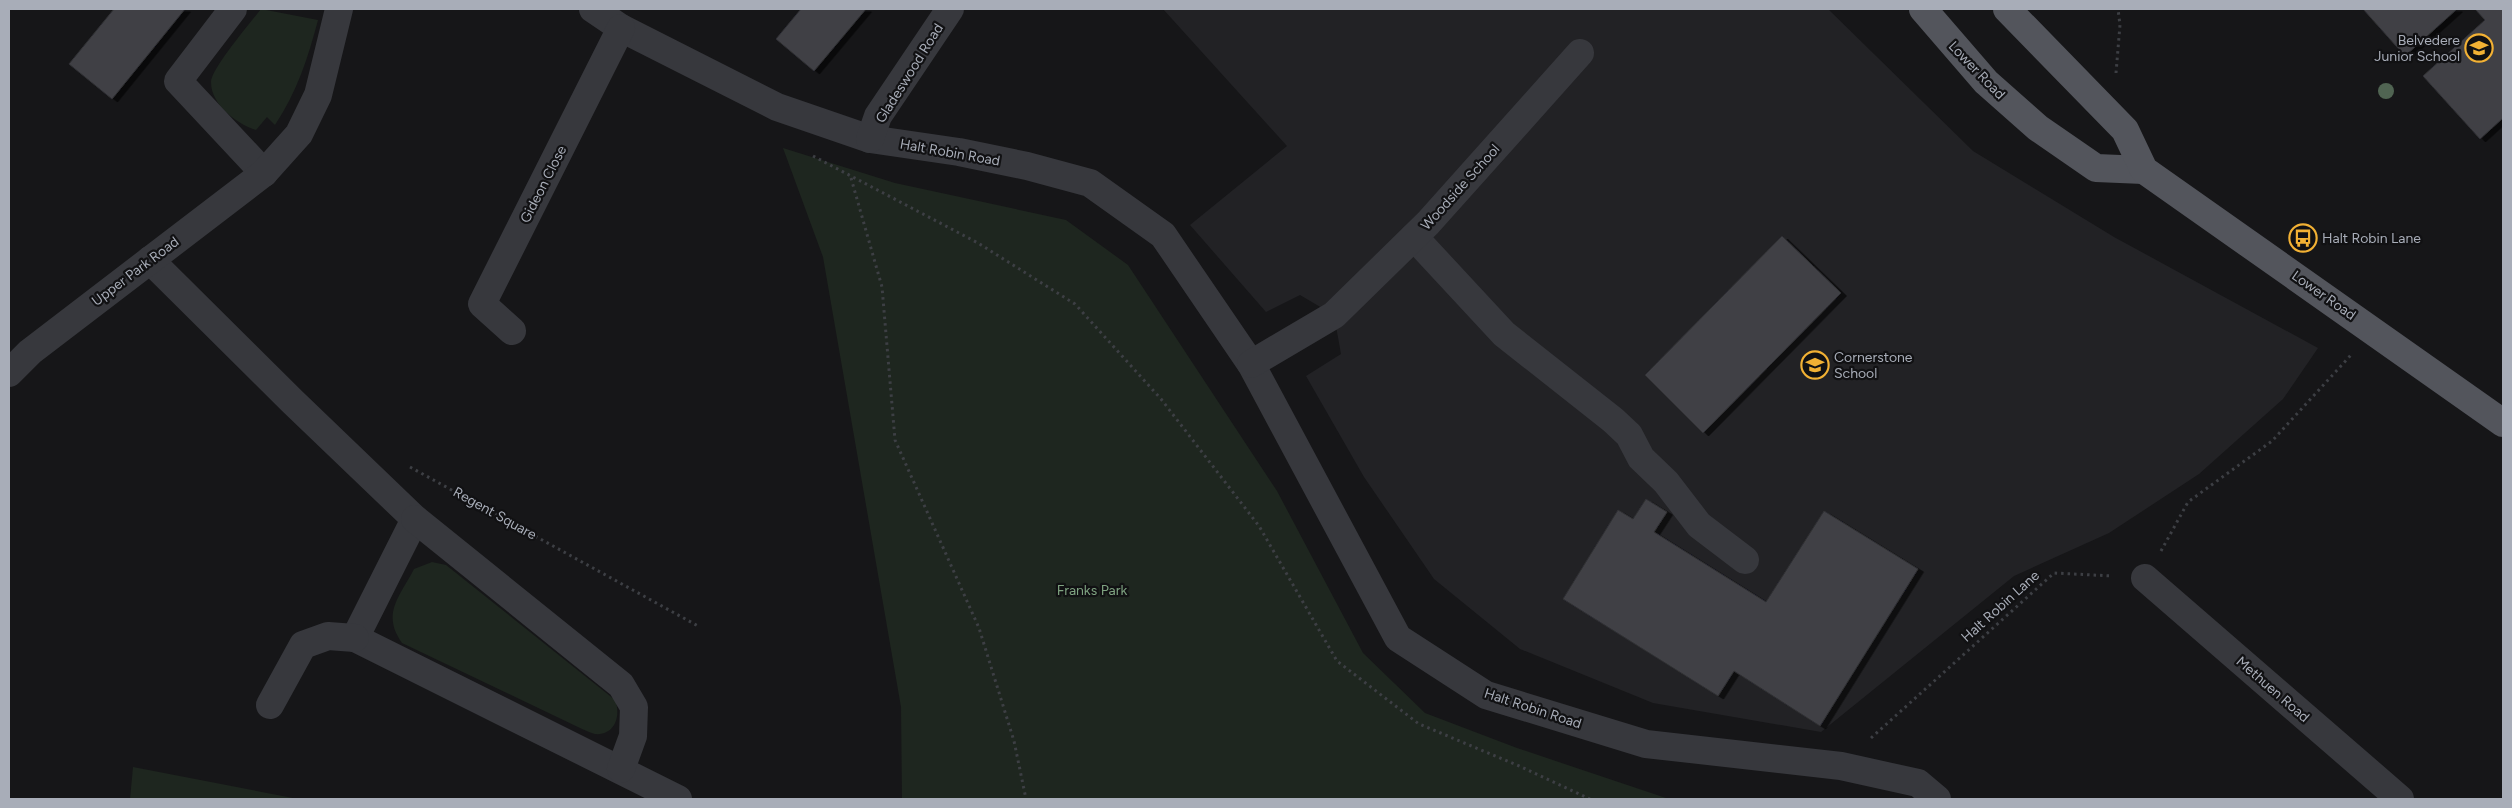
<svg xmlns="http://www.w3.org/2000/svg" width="2512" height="808" font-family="Figtree,sans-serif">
	<defs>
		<filter id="shadow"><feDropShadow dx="5.5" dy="3" stdDeviation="0" flood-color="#0009"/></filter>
	</defs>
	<rect width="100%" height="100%" fill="#161618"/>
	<path fill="#222225" d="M 1163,9 L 1828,9 L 1973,151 L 2114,237 L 2318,348 L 2283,399 L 2199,474 L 2109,533 L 2014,576 L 1821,732 L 1653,703 L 1520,649 L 1434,579 L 1364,477 L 1306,376 L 1341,354 L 1334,315 L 1300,295 L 1266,312 L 1190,225 L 1287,146 Z"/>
	<g fill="#1e261f">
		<path d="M 261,9 L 318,20 C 308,58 297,92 275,125 L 267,117 L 256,130 C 244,126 235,120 226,112 C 218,104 211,94 211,82 C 211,69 251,22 261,9 Z"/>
		<path d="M 783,148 L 895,183 L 1066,220 L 1128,265 L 1277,491 L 1363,653 L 1425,713 L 1517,748 L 1669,799 L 902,799 L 901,707 L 823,257 Z"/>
		<path d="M 432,562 L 446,565 L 615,700 C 621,714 616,736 595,734 C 591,733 585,730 580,728 L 402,643 C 381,614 400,596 414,569 Z"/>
		<path d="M 133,767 L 298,799 L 130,799 Z"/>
	</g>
	<g fill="#404145" stroke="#303034" filter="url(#shadow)">
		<path d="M 114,9 L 185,9 L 112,99 L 69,64 Z"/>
		<path d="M 801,9 L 866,9 L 814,71 L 776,39 Z"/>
		<path d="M 2363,9 L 2457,9 L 2405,56 Z"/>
		<path d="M 2475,9 L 2503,9 L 2503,118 L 2480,139 L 2423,76 L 2485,20 Z"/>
		<path d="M 1782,236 L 1841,293 L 1703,433 L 1645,375 Z"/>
		<path d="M 1646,499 L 1667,512 L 1654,532 L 1766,602 L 1824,511 L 1918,569 L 1820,726 L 1734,671 L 1718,696 L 1563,599 L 1618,510 L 1633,519 Z"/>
	</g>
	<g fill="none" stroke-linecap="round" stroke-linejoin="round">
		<g stroke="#3d3f44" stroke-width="3" stroke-dasharray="2.5 4" stroke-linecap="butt">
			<path d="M 2116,73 L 2120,25 L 2118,9"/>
			<path d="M 813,156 L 978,243 L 1075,304 L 1161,399 L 1259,526 L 1337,661 L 1419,724 L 1517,765 L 1590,799"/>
			<path d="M 851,178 L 882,287 L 895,440 L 979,628 L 1014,741 L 1026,799"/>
			<path d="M 410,467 L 698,626"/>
			<path d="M 2161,551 L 2188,502 L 2272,441 L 2351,355"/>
			<path d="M 1871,738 L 2054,573 L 2113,576"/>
		</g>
		<g stroke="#37383d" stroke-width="28">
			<path d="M 233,9 L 178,81 L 264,173"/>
			<path d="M 593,9 L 621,28 L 777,107 L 870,139 L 959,152 L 1027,166 L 1090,183 L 1163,235 L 1251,364 L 1398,638 L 1486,695 L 1646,744 L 1841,766 L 1918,783 L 1937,799"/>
			<path d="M 870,139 L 878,116 L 950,9"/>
			<path d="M 1414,237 L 1504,334 L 1613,420 L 1629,435 L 1641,458 L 1666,482 L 1699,525 L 1745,560"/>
			<path d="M 150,260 L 292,401 L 415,519 L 355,638 L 678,799"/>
			<path d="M 512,331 L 482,304 L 621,28"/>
			<path d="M 1251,364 L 1334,315 L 1428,223 L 1580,53"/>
			<path d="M 9,373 L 30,352 L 264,173 L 299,134 L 318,95 L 339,9"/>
			<path d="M 415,519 L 621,685 L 634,707 L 633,736 L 621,769"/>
			<path d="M 2145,578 L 2400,799"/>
			<path d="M 270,705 L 303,645 L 328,636 L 355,638"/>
		</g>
		<g stroke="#53555c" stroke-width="28">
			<path d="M 1923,9 L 1986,82 L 2038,128 L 2096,168 L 2144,170"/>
			<path d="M 2007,9 L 2125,130 L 2144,170 L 2503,423"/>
		</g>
	</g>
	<circle fill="#506452" cx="2386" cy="91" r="8"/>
	<defs>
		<g id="school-ring" transform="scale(1.4375)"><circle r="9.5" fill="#111113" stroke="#f2b134" stroke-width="1.5"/><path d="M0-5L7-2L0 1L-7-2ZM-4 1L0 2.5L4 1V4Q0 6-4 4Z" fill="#f2b134"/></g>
		<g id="bus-ring" transform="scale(1.4375)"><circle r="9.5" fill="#111113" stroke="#f2b134" stroke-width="1.5"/><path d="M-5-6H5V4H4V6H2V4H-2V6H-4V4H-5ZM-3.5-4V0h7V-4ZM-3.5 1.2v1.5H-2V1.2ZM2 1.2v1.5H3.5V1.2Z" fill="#f2b134"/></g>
	</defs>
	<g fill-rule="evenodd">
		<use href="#school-ring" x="2479" y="48"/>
		<use href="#bus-ring" x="2303" y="238"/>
		<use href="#school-ring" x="1815" y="365"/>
	</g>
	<g text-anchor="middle" stroke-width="4.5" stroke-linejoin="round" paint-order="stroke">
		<g font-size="14" fill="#a8adb8" stroke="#111113" text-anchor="start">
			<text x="2460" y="45" text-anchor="end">Belvedere<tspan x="2460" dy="16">Junior School</tspan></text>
			<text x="2322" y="243">Halt Robin Lane</text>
			<text x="1834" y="362">Cornerstone<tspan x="1834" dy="16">School</tspan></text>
		</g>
		<g font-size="14" fill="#a8adb8" stroke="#111113">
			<text transform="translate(1977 70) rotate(46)" y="5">Lower Road</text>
			<text transform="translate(909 73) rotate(-58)" y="5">Gladeswood Road</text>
			<text transform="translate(950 152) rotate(10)" y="5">Halt Robin Road</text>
			<text transform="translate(543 184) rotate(-63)" y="5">Gideon Close</text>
			<text transform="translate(1460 187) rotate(-48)" y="5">Woodside School</text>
			<text transform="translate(135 271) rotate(-37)" y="5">Upper Park Road</text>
			<text transform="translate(2324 295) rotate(35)" y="5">Lower Road</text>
			<text transform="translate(495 513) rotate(29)" y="5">Regent Square</text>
			<text transform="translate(2000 606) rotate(-42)" y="5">Halt Robin Lane</text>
			<text transform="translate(2273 689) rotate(41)" y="5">Methuen Road</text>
			<text transform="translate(1533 708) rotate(18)" y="5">Halt Robin Road</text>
		</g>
		<g font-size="14" fill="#7fa381" stroke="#111113">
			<text x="1092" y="595">Franks Park</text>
		</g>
	</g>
	<rect width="2512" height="808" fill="none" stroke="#a8adb8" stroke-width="20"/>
</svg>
